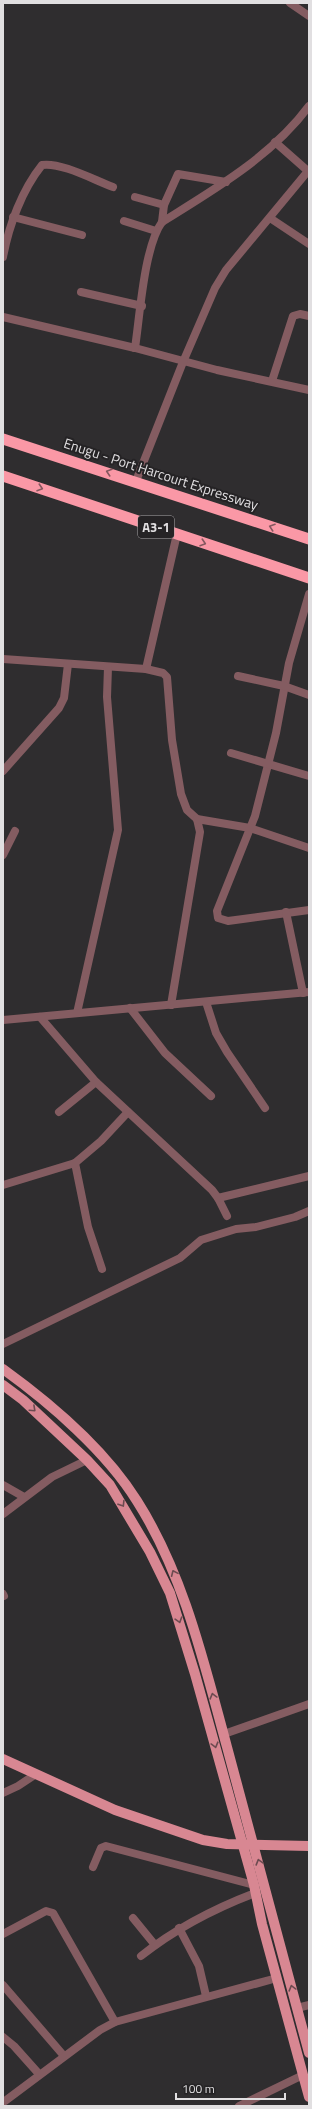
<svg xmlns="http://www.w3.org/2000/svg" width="312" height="2109" font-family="'Titillium Web',sans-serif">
	<rect width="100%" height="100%" fill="#2f2d2f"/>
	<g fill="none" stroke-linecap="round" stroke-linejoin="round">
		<g stroke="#845c61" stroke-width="8">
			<path d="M 290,3 L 309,16"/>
			<path d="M 275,142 L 309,172"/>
			<path d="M 135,197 L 164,205"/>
			<path d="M 13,217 L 82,235"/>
			<path d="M 270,218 L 309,244"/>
			<path d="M 124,221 L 156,231"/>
			<path d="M 162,222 L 164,205 L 178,174 L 226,182"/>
			<path d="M 3,257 C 9,225 22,190 42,165 C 61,162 94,180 113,187"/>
			<path d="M 81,292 L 142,306"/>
			<path d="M 3,317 L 135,348 L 217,370 L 309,390"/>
			<path d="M 135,348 C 140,315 144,247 162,222 C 215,189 272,156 309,106"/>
			<path d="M 272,381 L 293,316 L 300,314 L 309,316"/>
			<path d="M 136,481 L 183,362 L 215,288 L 226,270 L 308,171"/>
			<path d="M 309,594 L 289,663 L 276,733 L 255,816 L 217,911 L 218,918 L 228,921 L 309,910"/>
			<path d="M 3,659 L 146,669 L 163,673 L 167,677 L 172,740 L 181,794 L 187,810 L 197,819 L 200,832 L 171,1005"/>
			<path d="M 146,669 L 177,534"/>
			<path d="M 238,676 L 284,686 L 309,695"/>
			<path d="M 231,753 L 309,776"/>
			<path d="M 3,771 L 59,708 L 64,698 L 68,664"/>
			<path d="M 197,819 L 250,828 L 309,848"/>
			<path d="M 3,855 L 15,831"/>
			<path d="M 286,912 L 303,993"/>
			<path d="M 206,1002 L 216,1033 L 227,1052 L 265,1108"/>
			<path d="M 130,1008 L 165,1053 L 211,1096"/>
			<path d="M 77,1013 L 118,830 L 107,697 L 108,667"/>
			<path d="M 40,1017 L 96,1082 L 212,1190 L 218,1198 L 227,1216"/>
			<path d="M 3,1020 L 309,992"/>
			<path d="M 59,1112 L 96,1082"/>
			<path d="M 75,1163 L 88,1227 L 102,1269"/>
			<path d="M 3,1185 L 75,1163 L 101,1141 L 128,1112"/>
			<path d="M 218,1198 L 309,1176"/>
			<path d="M 3,1344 L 180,1258 L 201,1240 L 236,1229 L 256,1227 L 295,1217 L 309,1211"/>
			<path d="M 3,1485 L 24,1497"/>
			<path d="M 3,1514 L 52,1477 L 87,1460"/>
			<path d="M 3,1594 L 4,1596"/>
			<path d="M 224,1734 L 309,1704"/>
			<path d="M 3,1793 L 18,1786 L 36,1774"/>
			<path d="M 93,1867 L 101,1848 L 106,1846 L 254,1885"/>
			<path d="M 133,1918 L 155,1945"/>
			<path d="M 179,1928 L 199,1966 L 206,1996"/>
			<path d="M 3,1934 L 46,1911 L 53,1913 L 115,2022"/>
			<path d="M 141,1956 C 176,1928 213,1909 255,1893"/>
			<path d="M 3,1985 L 64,2056"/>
			<path d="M 297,2008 L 309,2005"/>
			<path d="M 3,2037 L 14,2046 L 39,2074"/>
			<path d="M 5,2101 L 100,2030 L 115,2022 L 277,1978"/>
			<path d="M 239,2106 L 303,2075"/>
		</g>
		<g stroke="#d88792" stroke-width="10">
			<path d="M 3,1369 C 50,1403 106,1451 137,1501 C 184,1575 204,1663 227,1747 C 255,1849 281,1951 309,2053"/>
			<path d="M 3,1385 L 23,1400 L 87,1460 L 110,1485 L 150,1552 L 170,1593 L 195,1674 L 254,1885 L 262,1924 L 309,2097"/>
			<path d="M 3,1759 L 115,1810 L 203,1840 L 227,1844 L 309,1846"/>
		</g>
		<g stroke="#fa98a6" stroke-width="11">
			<path d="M 3,439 L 309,539"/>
			<path d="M 3,476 L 309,578"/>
		</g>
	</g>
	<defs><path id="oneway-chevron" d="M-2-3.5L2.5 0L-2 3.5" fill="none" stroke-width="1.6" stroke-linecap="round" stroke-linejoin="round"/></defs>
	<g stroke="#85585f">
		<use href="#oneway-chevron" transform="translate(109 472) rotate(-162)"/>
		<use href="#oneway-chevron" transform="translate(40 488) rotate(18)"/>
		<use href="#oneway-chevron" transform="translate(272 527) rotate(-161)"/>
		<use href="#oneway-chevron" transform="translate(203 543) rotate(18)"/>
	</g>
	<g stroke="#6d4b51">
		<use href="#oneway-chevron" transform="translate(33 1409) rotate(43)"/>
		<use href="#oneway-chevron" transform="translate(122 1504) rotate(58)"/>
		<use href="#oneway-chevron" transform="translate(174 1573) rotate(-114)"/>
		<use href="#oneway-chevron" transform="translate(179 1620) rotate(73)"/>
		<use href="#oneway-chevron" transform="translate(213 1696) rotate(-105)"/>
		<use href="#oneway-chevron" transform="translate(215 1745) rotate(75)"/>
		<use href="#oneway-chevron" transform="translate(259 1862) rotate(-106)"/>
		<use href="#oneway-chevron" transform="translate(292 1988) rotate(-105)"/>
	</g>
	<g text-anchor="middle" stroke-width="4" stroke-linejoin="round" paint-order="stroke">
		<rect fill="#252325" stroke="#a9a7a9" stroke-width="1" x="138" y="516" width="36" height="22" rx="3"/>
		<g font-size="13" font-weight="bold" fill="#e1dfe1">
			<text x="156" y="532">A3-1</text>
		</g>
		<g font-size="14" fill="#e1dfe1" stroke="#252325">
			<text transform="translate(161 474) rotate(18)" y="5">Enugu - Port Harcourt Expressway</text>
		</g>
	</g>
	<rect width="312" height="2109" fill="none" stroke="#e1dfe1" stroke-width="8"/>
	<path d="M176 2093v6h109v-6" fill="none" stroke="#e1dfe1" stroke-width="2"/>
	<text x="182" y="2093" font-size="12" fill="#e1dfe1" stroke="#252325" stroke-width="3" paint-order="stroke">100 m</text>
</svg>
